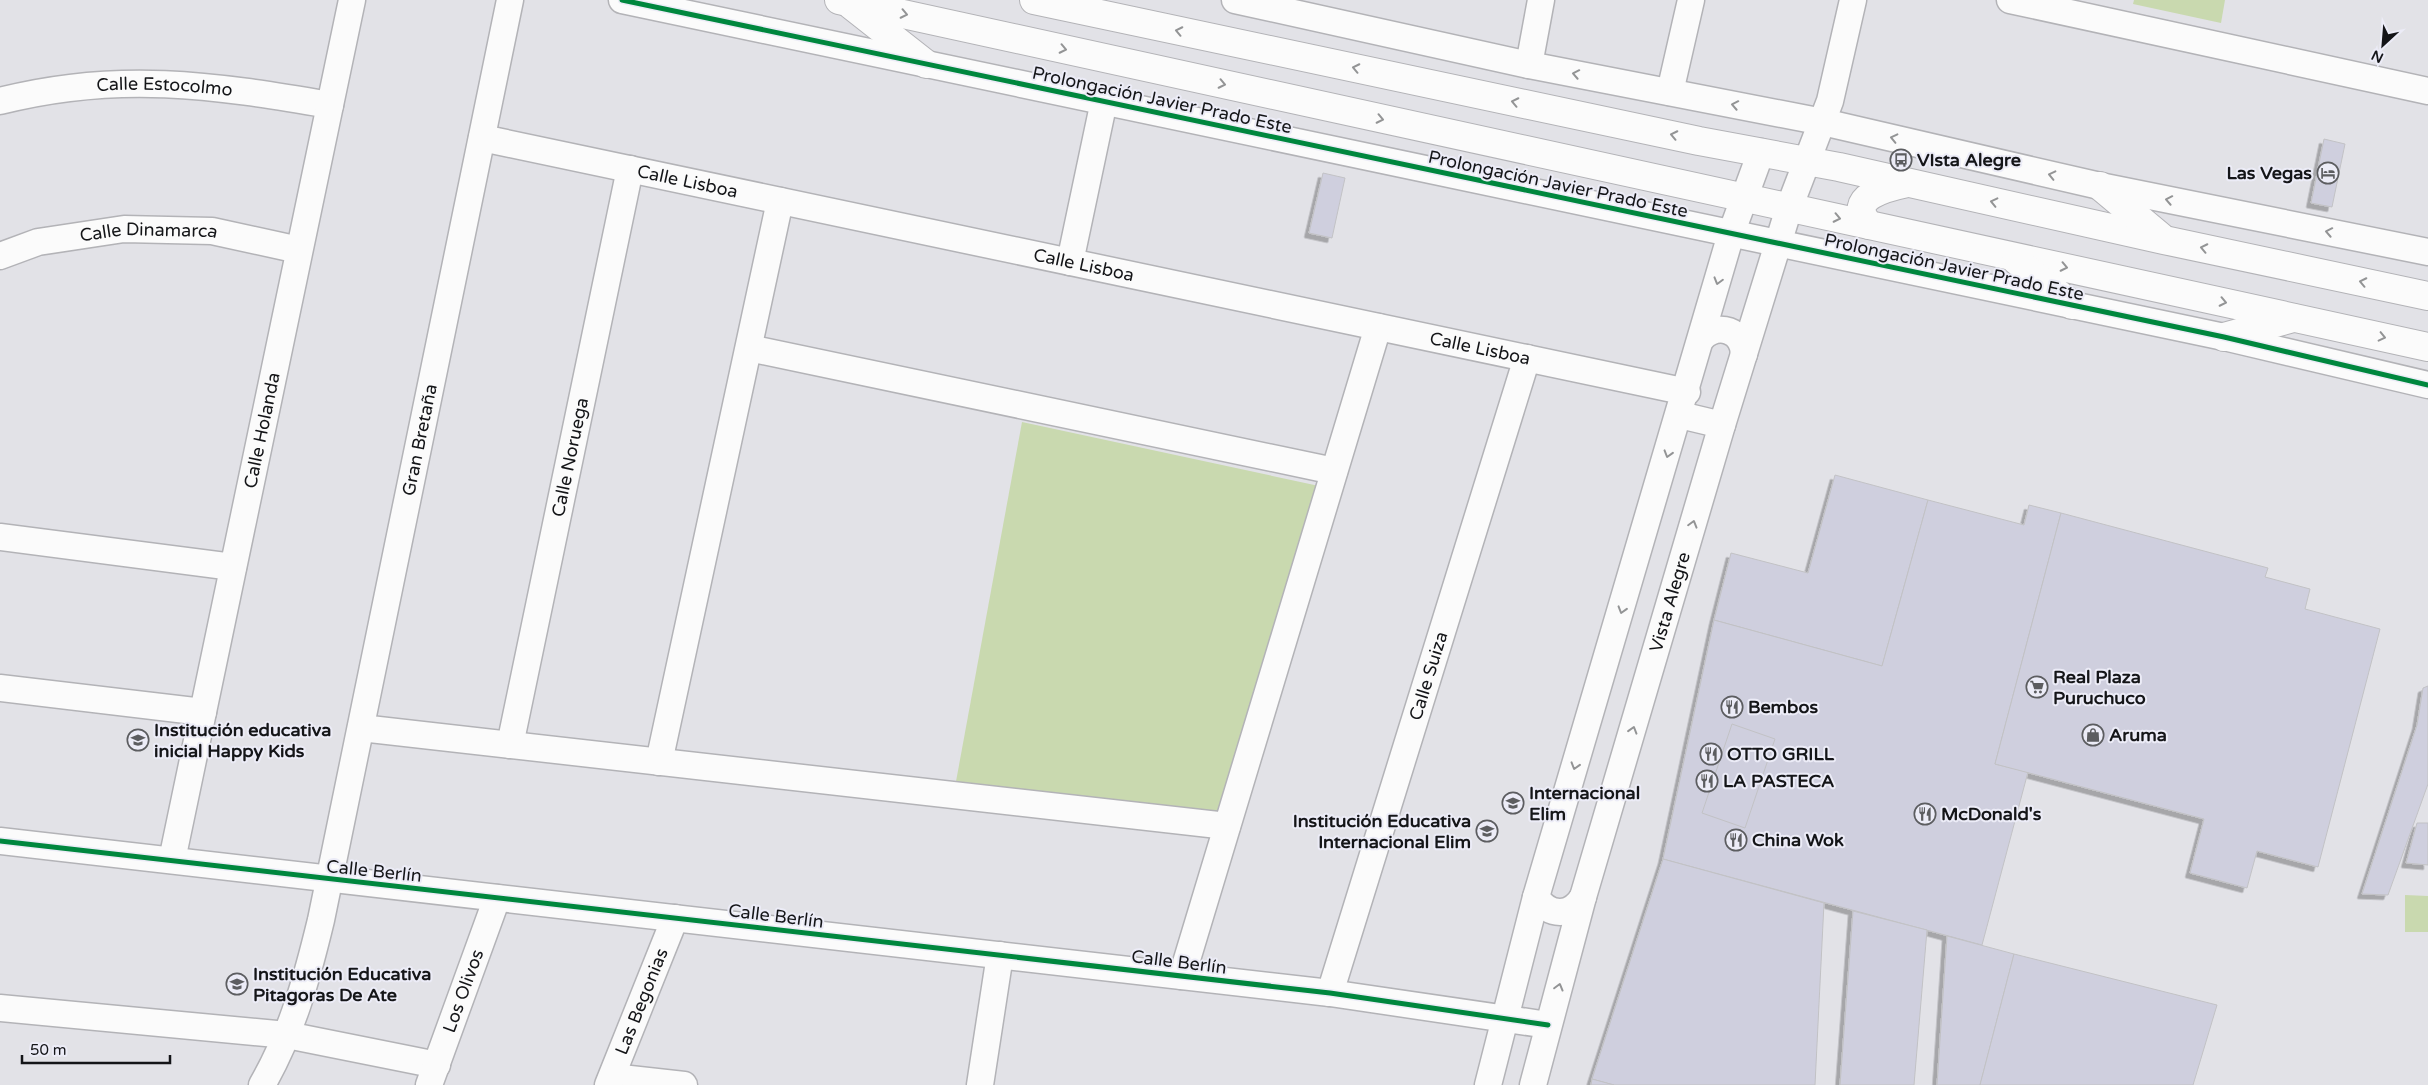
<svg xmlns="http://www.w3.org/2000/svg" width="2428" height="1085" font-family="'Varela Round',sans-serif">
	<defs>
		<filter id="shadow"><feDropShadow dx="-4.5" dy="4.5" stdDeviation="0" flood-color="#0004"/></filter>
	</defs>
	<rect width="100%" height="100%" fill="#e2e2e7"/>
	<g fill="#c9d9af">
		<path d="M 2134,0 L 2225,0 L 2221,23 L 2133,4 Z"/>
		<path d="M 1022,422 L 1319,486 L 1220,816 L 955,787 Z"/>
		<path d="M 2405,895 L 2428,896 L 2428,932 L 2405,932 Z"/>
	</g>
	<g fill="#cfcfde" stroke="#c2c2c5" filter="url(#shadow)">
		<path d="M 2324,139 L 2345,144 L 2332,207 L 2311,203 Z"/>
		<path d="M 1323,173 L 1345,178 L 1332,238 L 1309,233 Z"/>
		<path d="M 1835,475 L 1928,500 L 1882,666 L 1714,620 L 1731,553 L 1808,573 Z"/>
		<path d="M 1928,500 L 2024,525 L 2029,505 L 2061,513 L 1995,764 L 2028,772 L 1982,945 L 1663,859 L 1714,620 L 1882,666 Z"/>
		<path d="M 2061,513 L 2268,568 L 2265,577 L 2310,589 L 2305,609 L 2380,629 L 2318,867 L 2257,851 L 2247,888 L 2190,873 L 2204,819 L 1995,764 Z"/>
		<path d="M 2428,686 L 2428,784 L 2388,895 L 2362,894 L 2417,725 L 2423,688 Z"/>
		<path d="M 1732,724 L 1775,739 L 1745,828 L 1702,813 Z"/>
		<path d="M 2417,823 L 2428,823 L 2428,865 L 2406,863 Z"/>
		<path d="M 1663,859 L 1824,903 L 1815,1085 L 1614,1085 L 1592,1079 Z"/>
		<path d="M 1853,911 L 1927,930 L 1914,1085 L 1840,1085 Z"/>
		<path d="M 1947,936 L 2014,954 L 1980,1085 L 1937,1085 Z"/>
		<path d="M 2014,954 L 2217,1005 L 2193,1085 L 1980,1085 Z"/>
		<path d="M 1592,1079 L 1614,1085 L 1591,1085 Z"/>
	</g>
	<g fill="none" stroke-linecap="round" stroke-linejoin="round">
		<g stroke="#b3b3b7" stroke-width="29">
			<g id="minor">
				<path d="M 622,0 L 2224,337 L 2428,385"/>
				<path d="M 1235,0 L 1529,65 L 1823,122 L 2100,186 L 2428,252"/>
				<path d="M 2010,0 L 2428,91"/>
				<path d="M 1529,65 L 1541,0"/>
				<path d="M 1670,92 L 1691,0"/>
				<path id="s1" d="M 0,101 C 118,71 212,85 330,105"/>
				<path id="s2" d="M 482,138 L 1687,392"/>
				<path id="s3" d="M 0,256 L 38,242 L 124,229 L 212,231 L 299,250"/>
				<path d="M 1070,262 L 1104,101"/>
				<path d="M 1702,338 C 1718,322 1743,330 1744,354"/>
				<path d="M 749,348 L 1334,471"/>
				<path d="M 1680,415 L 1722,425"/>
				<path d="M 0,537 L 233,567"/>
				<path d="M 0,688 L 203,712"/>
				<path d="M 361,728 L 1227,826"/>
				<path id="s4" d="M 510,745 L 630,169"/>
				<path d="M 659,762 L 780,201"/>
				<path d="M 0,841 L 1330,993 L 1548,1025"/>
				<path id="s5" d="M 172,860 L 352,0"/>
				<path d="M 1536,897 C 1549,917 1571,917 1583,897"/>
				<path d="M 1182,976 L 1378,327"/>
				<path id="s6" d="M 1330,993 L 1527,358"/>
				<path d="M 0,1008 L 287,1035 L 437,1065"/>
				<path d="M 612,1077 L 684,1085"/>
				<path id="s7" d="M 262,1085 C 292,1033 307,978 321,920 L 510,0"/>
				<path id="s8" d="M 429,1085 L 497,898"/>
				<path id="s9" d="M 608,1085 L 675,918"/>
				<path d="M 980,1085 L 1000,955"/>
				<path d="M 1488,1085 L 1536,897 L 1731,234 L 1761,152"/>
				<path id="s10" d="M 1533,1085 L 1583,897 L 1722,425 L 1789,208 L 1830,101 L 1853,0"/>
			</g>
		</g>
		<g stroke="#b3b3b7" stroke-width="30">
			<g id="major">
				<path d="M 839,0 L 2428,347"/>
				<path d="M 1034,0 L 1699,141 L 1839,167 L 2164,240 L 2428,296"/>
				<path d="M 851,5 L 926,64"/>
				<path d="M 2100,186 L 2161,237"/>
				<path d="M 1869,225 C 1844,197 1888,187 1907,183"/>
				<path d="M 2016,260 L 2072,305"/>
				<path d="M 2224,337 L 2293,318"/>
			</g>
		</g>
		<use href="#minor" stroke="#fbfbfb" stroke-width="26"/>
		<use href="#major" stroke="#fbfbfb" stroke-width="28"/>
		<g stroke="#ececf7" stroke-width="8">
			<g id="cycleway">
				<path d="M 622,0 L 2224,337 L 2428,385"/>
				<path d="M 0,841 L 1330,993 L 1548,1025"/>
			</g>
		</g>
		<use href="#cycleway" stroke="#00873e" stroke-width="5"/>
	</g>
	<defs><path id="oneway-chevron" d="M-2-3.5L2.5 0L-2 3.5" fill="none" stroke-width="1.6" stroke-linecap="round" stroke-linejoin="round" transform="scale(1.25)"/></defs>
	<g stroke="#939495">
		<use href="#oneway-chevron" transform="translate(904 14) rotate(12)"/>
		<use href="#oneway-chevron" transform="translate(1179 31) rotate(-168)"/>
		<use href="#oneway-chevron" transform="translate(1063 49) rotate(12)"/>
		<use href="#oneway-chevron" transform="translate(1356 68) rotate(-168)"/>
		<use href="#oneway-chevron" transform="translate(1576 74) rotate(-169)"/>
		<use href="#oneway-chevron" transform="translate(1222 84) rotate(12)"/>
		<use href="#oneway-chevron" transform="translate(1515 102) rotate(-168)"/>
		<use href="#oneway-chevron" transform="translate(1735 105) rotate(-169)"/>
		<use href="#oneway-chevron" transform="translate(1380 119) rotate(12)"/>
		<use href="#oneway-chevron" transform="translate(1674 135) rotate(-168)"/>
		<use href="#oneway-chevron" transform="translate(1894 138) rotate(-167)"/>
		<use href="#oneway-chevron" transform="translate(2052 175) rotate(-167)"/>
		<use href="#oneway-chevron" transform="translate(2169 200) rotate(-169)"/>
		<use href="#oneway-chevron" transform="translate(1994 202) rotate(-167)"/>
		<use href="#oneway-chevron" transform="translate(1837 218) rotate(12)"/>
		<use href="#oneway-chevron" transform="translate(2329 232) rotate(-169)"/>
		<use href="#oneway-chevron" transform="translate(2204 248) rotate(-168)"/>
		<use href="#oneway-chevron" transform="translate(2064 267) rotate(12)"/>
		<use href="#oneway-chevron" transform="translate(1718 281) rotate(106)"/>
		<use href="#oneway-chevron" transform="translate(2363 282) rotate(-168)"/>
		<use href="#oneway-chevron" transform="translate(2223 302) rotate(12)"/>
		<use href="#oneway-chevron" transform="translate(2382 337) rotate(13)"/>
		<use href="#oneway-chevron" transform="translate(1668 454) rotate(107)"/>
		<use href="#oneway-chevron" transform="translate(1693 524) rotate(-74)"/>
		<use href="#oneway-chevron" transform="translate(1622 610) rotate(107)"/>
		<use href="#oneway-chevron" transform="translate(1633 730) rotate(-73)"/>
		<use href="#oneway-chevron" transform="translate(1575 766) rotate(107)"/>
		<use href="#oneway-chevron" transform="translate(1559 987) rotate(-75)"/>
	</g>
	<defs>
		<g id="bus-ring" transform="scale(1.125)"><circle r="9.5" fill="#ececf7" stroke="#5c5d60" stroke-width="1.5"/><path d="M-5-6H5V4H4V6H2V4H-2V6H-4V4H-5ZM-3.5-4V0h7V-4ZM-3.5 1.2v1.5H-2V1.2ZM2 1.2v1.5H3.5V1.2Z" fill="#5c5d60"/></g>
		<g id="hotel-ring" transform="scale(1.125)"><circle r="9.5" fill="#ececf7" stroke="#5c5d60" stroke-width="1.5"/><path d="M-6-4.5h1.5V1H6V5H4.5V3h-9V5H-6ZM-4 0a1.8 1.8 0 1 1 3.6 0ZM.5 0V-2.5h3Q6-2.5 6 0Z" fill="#5c5d60"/></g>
		<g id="supermarket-ring" transform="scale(1.125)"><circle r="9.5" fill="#ececf7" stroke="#5c5d60" stroke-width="1.5"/><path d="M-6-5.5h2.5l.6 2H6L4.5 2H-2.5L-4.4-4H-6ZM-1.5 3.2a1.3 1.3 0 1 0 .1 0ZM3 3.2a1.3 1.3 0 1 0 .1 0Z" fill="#5c5d60"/></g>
		<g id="restaurant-ring" transform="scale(1.125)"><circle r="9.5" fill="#ececf7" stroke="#5c5d60" stroke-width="1.5"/><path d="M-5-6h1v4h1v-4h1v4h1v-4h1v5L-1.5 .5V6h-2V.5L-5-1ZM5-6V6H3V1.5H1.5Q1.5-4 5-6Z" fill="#5c5d60"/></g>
		<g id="shop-ring" transform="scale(1.125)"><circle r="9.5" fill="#ececf7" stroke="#5c5d60" stroke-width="1.5"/><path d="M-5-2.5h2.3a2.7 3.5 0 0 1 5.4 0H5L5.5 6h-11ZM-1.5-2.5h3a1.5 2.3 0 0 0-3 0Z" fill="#5c5d60"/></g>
		<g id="school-ring" transform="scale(1.125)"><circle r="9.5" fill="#ececf7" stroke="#5c5d60" stroke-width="1.5"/><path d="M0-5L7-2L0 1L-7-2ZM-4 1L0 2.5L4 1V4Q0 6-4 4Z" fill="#5c5d60"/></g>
	</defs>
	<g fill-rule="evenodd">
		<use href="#bus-ring" x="1901" y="160"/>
		<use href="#hotel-ring" x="2328" y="173"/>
		<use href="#supermarket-ring" x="2037" y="687"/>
		<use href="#restaurant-ring" x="1732" y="707"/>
		<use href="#shop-ring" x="2093" y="735"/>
		<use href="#school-ring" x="138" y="740"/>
		<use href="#restaurant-ring" x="1711" y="754"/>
		<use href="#restaurant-ring" x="1707" y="781"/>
		<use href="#school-ring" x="1513" y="803"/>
		<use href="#restaurant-ring" x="1925" y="814"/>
		<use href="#school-ring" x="1487" y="831"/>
		<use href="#restaurant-ring" x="1736" y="840"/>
		<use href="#school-ring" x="237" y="984"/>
	</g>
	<g text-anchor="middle" stroke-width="4" stroke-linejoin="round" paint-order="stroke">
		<g font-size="18" fill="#141518" stroke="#ececf7">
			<text dy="6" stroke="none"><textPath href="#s1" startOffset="166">Calle Estocolmo</textPath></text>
			<text transform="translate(1162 100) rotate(12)" y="6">Prolongación Javier Prado Este</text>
			<text dy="6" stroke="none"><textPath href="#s2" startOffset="210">Calle Lisboa</textPath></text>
			<text transform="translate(1558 184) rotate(12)" y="6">Prolongación Javier Prado Este</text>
			<text dy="6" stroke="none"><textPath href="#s3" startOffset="152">Calle Dinamarca</textPath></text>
			<text dy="6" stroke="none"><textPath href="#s2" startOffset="615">Calle Lisboa</textPath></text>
			<text transform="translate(1954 267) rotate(12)" y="6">Prolongación Javier Prado Este</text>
			<text dy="6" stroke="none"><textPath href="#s2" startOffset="1020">Calle Lisboa</textPath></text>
			<text dy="6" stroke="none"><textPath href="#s5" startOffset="439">Calle Holanda</textPath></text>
			<text dy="6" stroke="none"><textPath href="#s7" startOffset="666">Gran Bretaña</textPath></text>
			<text dy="6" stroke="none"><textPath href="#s4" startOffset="294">Calle Noruega</textPath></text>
			<text dy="6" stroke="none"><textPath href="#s10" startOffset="502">Vista Alegre</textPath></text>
			<text dy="6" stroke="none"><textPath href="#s6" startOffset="332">Calle Suiza</textPath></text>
			<text transform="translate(374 871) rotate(6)" y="6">Calle Berlín</text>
			<text transform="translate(776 916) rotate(7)" y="6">Calle Berlín</text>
			<text transform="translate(1179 962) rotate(7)" y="6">Calle Berlín</text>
			<text dy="6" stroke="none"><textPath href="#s8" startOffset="100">Los Olivos</textPath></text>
			<text dy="6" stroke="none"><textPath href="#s9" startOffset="90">Las Begonias</textPath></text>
		</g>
		<g font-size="18" font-weight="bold" fill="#141518" stroke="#ececf7" text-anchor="start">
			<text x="1917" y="166">VIsta Alegre</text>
			<text x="2312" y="179" text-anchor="end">Las Vegas</text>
			<text x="2053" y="683">Real Plaza<tspan x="2053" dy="21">Puruchuco</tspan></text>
			<text x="1748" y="713">Bembos</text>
			<text x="154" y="736">Institución educativa<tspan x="154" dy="21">inicial Happy Kids</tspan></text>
			<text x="2109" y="741">Aruma</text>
			<text x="1727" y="760">OTTO GRILL</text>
			<text x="1723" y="787">LA PASTECA</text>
			<text x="1529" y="799">Internacional<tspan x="1529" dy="21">Elim</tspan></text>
			<text x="1941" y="820">McDonald's</text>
			<text x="1471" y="827" text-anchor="end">Institución Educativa<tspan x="1471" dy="21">Internacional Elim</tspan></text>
			<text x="1752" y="846">China Wok</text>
			<text x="253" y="980">Institución Educativa<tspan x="253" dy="21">Pitagoras De Ate</tspan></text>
		</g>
	</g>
	<g transform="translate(2383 45) rotate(206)" stroke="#ececf7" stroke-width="4" paint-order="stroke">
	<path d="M0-4L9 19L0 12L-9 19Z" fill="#141518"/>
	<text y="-8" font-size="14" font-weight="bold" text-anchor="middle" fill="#141518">N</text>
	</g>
	<path d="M22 1055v8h148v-8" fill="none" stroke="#141518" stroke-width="2.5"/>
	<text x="30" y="1055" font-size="15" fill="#141518" stroke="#ececf7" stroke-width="4" paint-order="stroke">50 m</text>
</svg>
